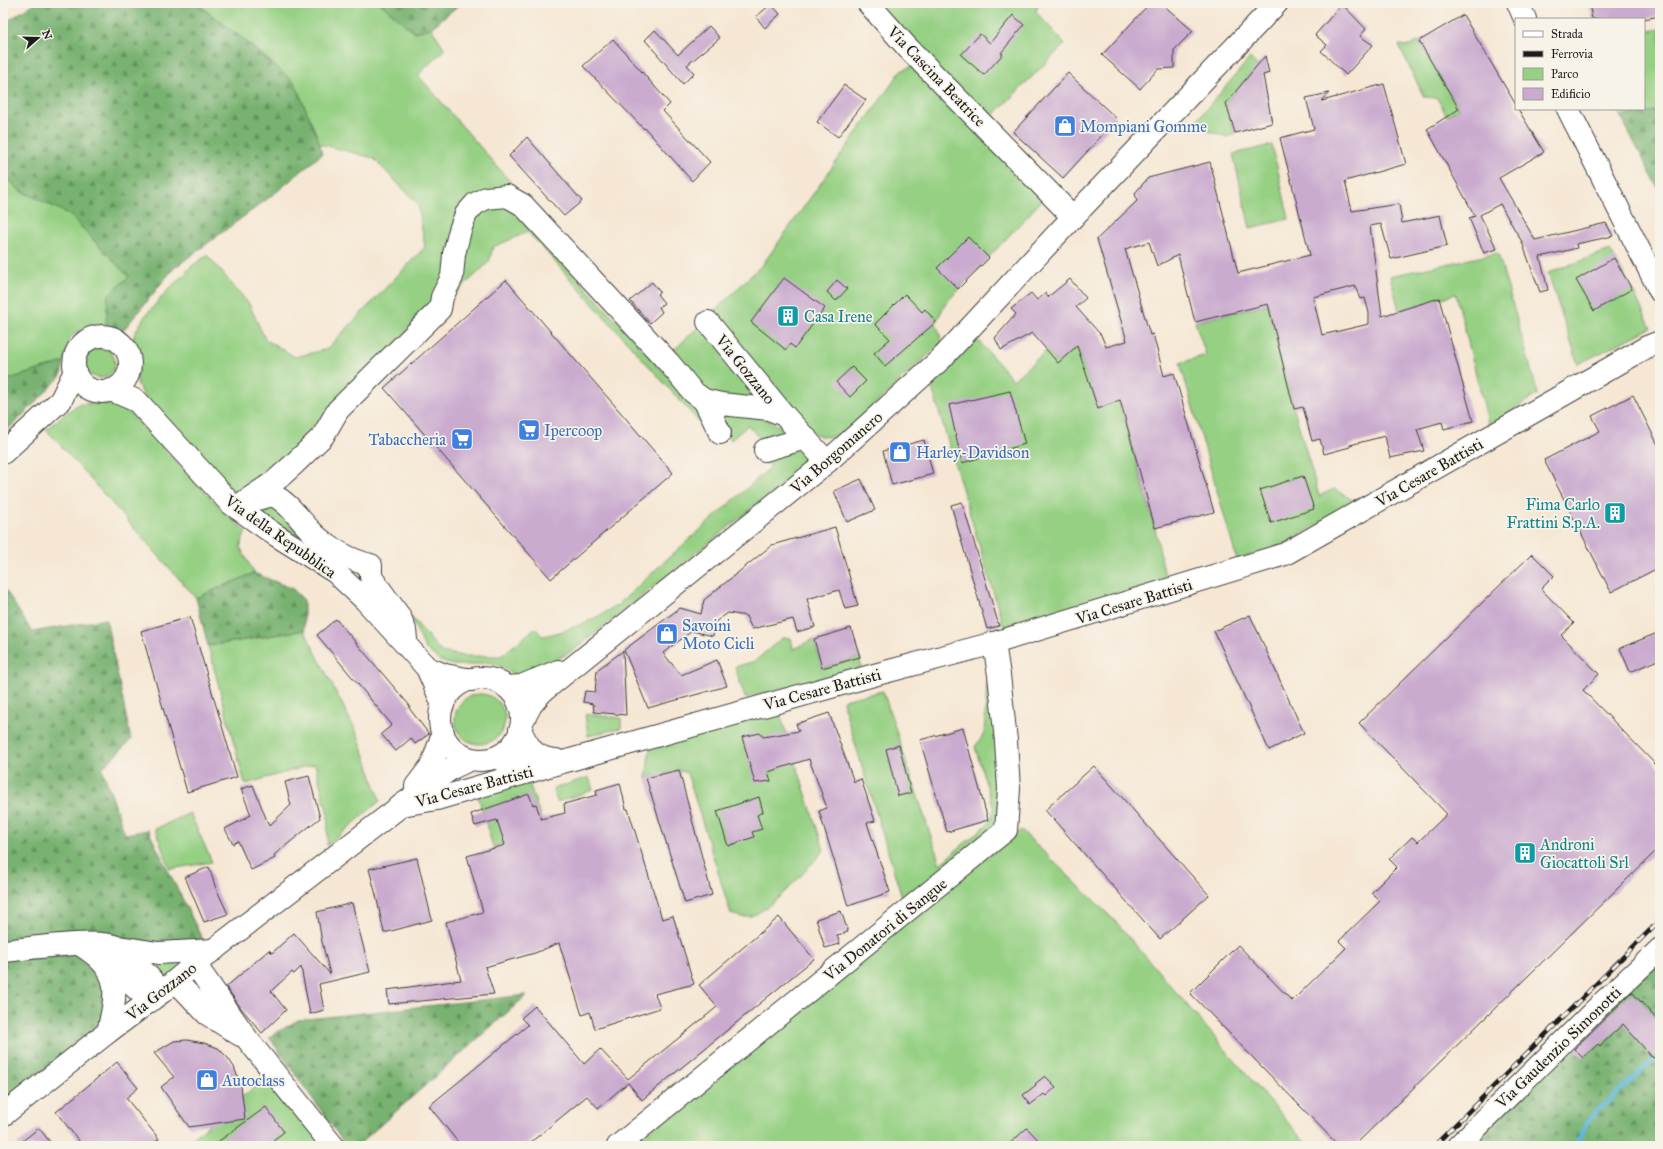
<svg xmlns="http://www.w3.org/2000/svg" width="1663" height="1149" font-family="'IM FELL Great Primer',serif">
	<defs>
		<pattern id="forest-firs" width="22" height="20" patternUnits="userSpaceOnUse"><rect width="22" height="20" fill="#78b271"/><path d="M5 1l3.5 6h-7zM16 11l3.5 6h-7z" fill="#62905c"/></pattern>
	</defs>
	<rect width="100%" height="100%" fill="#f7f3e8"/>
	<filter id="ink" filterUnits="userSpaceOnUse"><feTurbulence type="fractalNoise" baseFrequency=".025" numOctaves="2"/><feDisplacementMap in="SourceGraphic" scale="8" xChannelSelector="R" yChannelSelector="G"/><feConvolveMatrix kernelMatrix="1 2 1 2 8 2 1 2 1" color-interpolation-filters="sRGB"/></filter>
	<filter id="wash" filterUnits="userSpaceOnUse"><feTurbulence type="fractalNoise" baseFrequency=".012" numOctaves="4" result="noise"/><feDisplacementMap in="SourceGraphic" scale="16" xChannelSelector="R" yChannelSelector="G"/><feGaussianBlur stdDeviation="0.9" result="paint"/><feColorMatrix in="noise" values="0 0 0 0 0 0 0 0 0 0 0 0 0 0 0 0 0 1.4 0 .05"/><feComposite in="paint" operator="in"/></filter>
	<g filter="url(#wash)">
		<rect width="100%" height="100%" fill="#f6e7d4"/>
		<g fill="#95d083" stroke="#587650">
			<path d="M 197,3 L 380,3 L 414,32 L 431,28 L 445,49 L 418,75 L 527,201 L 486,193 L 435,303 L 323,417 L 264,481 L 239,493 L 231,491 L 145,398 L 137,383 L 137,357 L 132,342 L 135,333 L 145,316 L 169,289 L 192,266 L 207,255 L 249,304 L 265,339 L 295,357 L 327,349 L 425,247 L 418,204 L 373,158 L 320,144 L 295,83 Z"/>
			<path d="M 875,3 L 1039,3 L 1036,12 L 1065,44 L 986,123 Z"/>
			<path d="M 1660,29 L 1660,110 L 1621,117 L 1617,109 L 1644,109 L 1644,32 Z"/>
			<path d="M 1419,41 L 1459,109 L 1447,116 L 1437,98 L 1424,97 L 1399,45 L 1410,46 Z"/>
			<path d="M 1250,58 L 1259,67 L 1250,74 L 1226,103 L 1235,133 L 1228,137 L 1192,126 Z"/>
			<path d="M 919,63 L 1047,195 L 946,303 L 936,322 L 942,342 L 847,430 C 817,447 811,429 790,409 L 791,403 L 765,405 L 716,398 L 667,357 L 763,264 L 901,71 Z"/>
			<path d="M 1272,145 L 1289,219 L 1250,228 L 1233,154 Z"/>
			<path d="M 3,175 L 21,191 L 69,214 L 129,277 L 108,295 L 106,325 C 88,324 83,328 69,338 L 64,362 L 3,381 Z"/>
			<path d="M 510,205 L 697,408 L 710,434 L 528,232 L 493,247 L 489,262 L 447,302 C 452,283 465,224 480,213 C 489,207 500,206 510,205 Z"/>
			<path d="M 1610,250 L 1632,289 L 1651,328 L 1578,364 L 1548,273 Z"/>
			<path d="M 1498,253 L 1538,394 L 1489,426 L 1456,294 L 1399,310 L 1390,276 Z"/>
			<path d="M 1268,304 L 1294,409 L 1319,496 L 1334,489 L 1356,502 L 1286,543 L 1237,560 L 1180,363 L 1206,355 L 1195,322 Z"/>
			<path d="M 976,338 L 1013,380 L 1047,350 L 1058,363 L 1077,346 L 1098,408 L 1119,400 L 1155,528 L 1166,581 L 1004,628 L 932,388 L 948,365 Z"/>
			<circle cx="100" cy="363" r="15"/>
			<path d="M 88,403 C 107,403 116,404 132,415 L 228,516 L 246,531 L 240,547 L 254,573 L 196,598 L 46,429 L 77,405 Z"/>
			<path d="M 713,410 L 762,417 L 785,429 L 807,455 L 806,463 L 778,488 L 575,649 L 553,662 L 517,676 L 500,666 L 490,662 L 471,665 L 453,665 L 440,661 L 425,648 L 409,614 L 441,652 L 463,656 L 501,656 L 535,628 L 542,636 C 560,634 600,618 614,606 L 617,606 L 666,560 L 771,467 L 764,458 L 771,451 L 748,425 L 731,440 L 722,430 Z"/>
			<path d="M 277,500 L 357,567 L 385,603 L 254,508 Z"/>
			<path d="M 304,630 L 358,735 L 380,801 L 327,846 L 328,815 L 315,764 L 245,784 L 208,646 Z"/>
			<path d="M 782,638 L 791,638 L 793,649 L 814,639 L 822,668 L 860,657 L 861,670 L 745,698 L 735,667 L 755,661 Z"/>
			<path d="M 991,680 L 1001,761 L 997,824 L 943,874 L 902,898 L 844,707 L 843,700 L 883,691 L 940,864 L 990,822 L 994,810 L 975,747 L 984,734 L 987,681 Z"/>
			<circle cx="480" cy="719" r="25"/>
			<path d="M 779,711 L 824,850 C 810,866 767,916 746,917 C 741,918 735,915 731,914 L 687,773 L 679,770 L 646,778 L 650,747 Z"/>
			<path d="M 585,714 L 621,718 L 621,728 L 588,736 Z"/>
			<path d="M 527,777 L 545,830 L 493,847 L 478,796 Z"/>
			<path d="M 589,777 L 593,790 L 557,802 L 553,789 Z"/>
			<path d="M 190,813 L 212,862 L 170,869 L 155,829 Z"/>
			<path d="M 1021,830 L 1115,921 L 1308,1146 L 630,1146 Z"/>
			<path d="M 191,961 L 163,984 L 146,962 Z"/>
			<path d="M 269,1075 L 327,1146 L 183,1146 Z"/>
		</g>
		<g fill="url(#forest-firs)" stroke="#4a6746">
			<path d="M 35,3 L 197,3 L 199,6 L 241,37 L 295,83 L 320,144 L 322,154 L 274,194 L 173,269 L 121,333 L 106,325 L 108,295 L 129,277 L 69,214 L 21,191 L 3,175 L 3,24 Z"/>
			<path d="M 380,3 L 461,3 L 431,28 L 414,32 Z"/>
			<path d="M 1660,110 L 1660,192 L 1621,117 Z"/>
			<path d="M 64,362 L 61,376 L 31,407 L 3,434 L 3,381 Z"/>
			<path d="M 254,573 L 293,589 L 304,600 L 304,630 L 208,646 L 196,598 Z"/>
			<path d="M 3,586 L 32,632 L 106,619 L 131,740 L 102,768 L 125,834 L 148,830 L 205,944 L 3,947 Z"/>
			<path d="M 80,951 L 110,986 L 102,1026 L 3,1106 L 3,957 Z"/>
			<path d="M 1660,957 L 1660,1146 L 1463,1146 Z"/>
			<path d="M 527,995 L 357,1146 L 346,1146 L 269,1037 L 298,1020 Z"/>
		</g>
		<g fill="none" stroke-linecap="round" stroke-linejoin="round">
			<path stroke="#61b7dd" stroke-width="4.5" d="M 1575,1146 L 1590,1118 L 1660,1054"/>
		</g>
		<g id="blocks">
			<g fill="#caabcf" fill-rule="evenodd">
				<path d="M 1150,3 L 1161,3 L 1193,31 L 1174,50 L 1174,68 L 1158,69 L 1140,89 L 1102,55 Z"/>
				<path d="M 1589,3 L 1660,3 L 1660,16 L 1644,19 L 1592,19 Z"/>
				<path d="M 771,4 L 780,14 L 765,28 L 756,17 Z"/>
				<path d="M 1342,4 L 1366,29 L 1360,36 L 1373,45 L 1346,75 L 1321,51 L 1327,45 L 1315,35 Z"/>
				<path d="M 1013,15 L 1024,25 L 1001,53 L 1003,54 L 984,75 L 961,55 L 980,34 L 990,43 Z"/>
				<path d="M 1463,15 L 1516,105 L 1516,109 L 1518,109 L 1544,152 L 1499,178 L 1535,240 L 1606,223 L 1613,236 L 1576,244 L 1577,248 L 1540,257 L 1548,290 L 1540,292 L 1522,242 L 1500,204 L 1480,215 L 1497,249 L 1484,253 L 1469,218 L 1475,216 L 1427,129 L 1459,109 L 1419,41 Z"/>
				<path d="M 709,26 L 720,38 L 687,65 L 694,73 L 683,84 L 645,40 L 655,30 L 678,55 Z"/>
				<path d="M 613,39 L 670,104 L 663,111 L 710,162 L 692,181 L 645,128 L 644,129 L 583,66 Z"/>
				<path d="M 1265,56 L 1269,73 L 1263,75 L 1272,123 L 1235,133 L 1226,103 Z"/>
				<path d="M 1068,73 L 1117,119 L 1063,178 L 1013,132 Z"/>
				<path d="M 1384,84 L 1406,164 L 1345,181 L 1352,211 L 1399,204 L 1402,223 L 1440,215 L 1447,246 L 1391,259 L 1381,224 L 1370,226 L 1382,316 L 1439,298 L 1473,421 L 1444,429 L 1442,422 L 1417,429 L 1424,451 L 1390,458 L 1385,436 L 1350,445 L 1350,447 L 1324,454 L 1320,439 L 1312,441 L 1303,407 L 1294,409 L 1268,304 L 1195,322 L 1178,255 L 1157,266 L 1149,242 L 1125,249 L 1150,335 L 1153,334 L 1164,376 L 1174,373 L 1214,512 L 1155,528 L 1120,400 L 1098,409 L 1077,346 L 1058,363 L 1032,333 L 1001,350 L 995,338 L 1016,314 L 1011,309 L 1031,293 L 1037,300 L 1046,293 L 1048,297 L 1070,279 L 1086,298 L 1076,307 L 1101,335 L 1106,347 L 1127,341 L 1097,239 L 1137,201 L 1135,193 L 1148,178 L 1210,162 L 1238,273 L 1310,255 L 1280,138 L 1314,129 L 1306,98 L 1329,93 L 1322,101 ZM 1355,286 L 1360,299 L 1365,298 L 1369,313 L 1369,324 L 1322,335 L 1313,297 Z"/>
				<path d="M 844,85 L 866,100 L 838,137 L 817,122 Z"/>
				<path d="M 527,137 L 582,201 L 564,216 L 509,156 Z"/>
				<path d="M 968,237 L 989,258 L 958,289 L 937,268 Z"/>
				<path d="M 1614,258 L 1632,289 L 1594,311 L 1576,280 Z"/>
				<path d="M 784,278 L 825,308 L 795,348 L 790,344 L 786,350 L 751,322 Z"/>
				<path d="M 506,280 L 673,473 L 551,579 L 384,388 Z"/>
				<path d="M 837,280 L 847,289 L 836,301 L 827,292 Z"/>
				<path d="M 652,282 L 660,292 L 657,294 L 664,303 L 659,307 L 662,312 L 650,323 L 630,301 Z"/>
				<path d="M 905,294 L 922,312 L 925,309 L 936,322 L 885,366 L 874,353 L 890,339 L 875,324 Z"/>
				<path d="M 852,367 L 866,381 L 850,397 L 836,382 Z"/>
				<path d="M 1010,391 L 1025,444 L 962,463 L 949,405 Z"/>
				<path d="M 1633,395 L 1660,449 L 1660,567 L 1611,592 L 1544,460 L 1600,431 L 1592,416 Z"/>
				<path d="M 924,440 L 933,474 L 892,485 L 883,451 Z"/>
				<path d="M 1303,476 L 1314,509 L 1271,523 L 1260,490 Z"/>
				<path d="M 861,479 L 875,510 L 847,522 L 834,491 Z"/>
				<path d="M 962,502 L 999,626 L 987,629 L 951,505 Z"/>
				<path d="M 835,527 L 858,606 L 845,609 L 839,590 L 807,599 L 815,627 L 797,632 L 793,619 L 752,629 L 746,616 L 728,613 L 715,622 L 713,636 L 692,631 L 663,653 L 681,675 L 717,660 L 727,686 L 648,708 L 624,650 L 680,608 L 701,614 L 704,600 L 772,545 Z"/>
				<path d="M 1532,554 L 1554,576 L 1541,589 L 1574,623 L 1561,635 L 1599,674 L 1583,690 L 1660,769 L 1660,847 L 1354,1146 L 1339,1146 L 1190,993 L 1238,945 L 1292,1001 L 1346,948 L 1339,941 L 1380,901 L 1371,893 L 1397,867 L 1389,859 L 1412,837 L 1418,842 L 1447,814 L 1359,723 Z"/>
				<path d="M 1250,615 L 1304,733 L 1269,750 L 1214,631 Z"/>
				<path d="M 190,617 L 237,777 L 187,792 L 141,631 Z"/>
				<path d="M 336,619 L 410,706 L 409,708 L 429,734 L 415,744 L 411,738 L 396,751 L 381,734 L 392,725 L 317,635 Z"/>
				<path d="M 851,628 L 860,657 L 822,668 L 814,639 Z"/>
				<path d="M 1660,632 L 1660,659 L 1630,672 L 1620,648 Z"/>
				<path d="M 623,651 L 626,715 L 594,712 L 593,704 L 583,702 L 585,691 L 595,692 L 597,670 Z"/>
				<path d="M 829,713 L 854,782 L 861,779 L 875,821 L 867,823 L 890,892 L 848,906 L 819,811 L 827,808 L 809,759 L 768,772 L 771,781 L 755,783 L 742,737 L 760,733 L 763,737 L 799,731 L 796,724 Z"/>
				<path d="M 963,728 L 988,820 L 947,832 L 920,740 Z"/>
				<path d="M 899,745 L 911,793 L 898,796 L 886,749 Z"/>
				<path d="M 1094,766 L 1209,895 L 1160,939 L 1045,810 Z"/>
				<path d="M 679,770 L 712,895 L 685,903 L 646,778 Z"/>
				<path d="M 309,776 L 320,818 L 274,855 L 275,858 L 251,870 L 238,841 L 233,844 L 225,829 L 251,815 L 241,789 L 253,785 L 269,826 L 291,805 L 285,782 Z"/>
				<path d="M 620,783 L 626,809 L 628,809 L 662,919 L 673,916 L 694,984 L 655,994 L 660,1008 L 595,1029 L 590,1012 L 582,1015 L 559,943 L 535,953 L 485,967 L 494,994 L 389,1004 L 387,990 L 461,980 L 446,922 L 483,912 L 467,856 L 505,845 L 497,820 L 475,826 L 471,814 L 529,794 L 533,805 L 536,804 L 541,819 L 565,813 L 564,804 L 597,795 L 596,790 Z"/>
				<path d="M 759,797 L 763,812 L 757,815 L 762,829 L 752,832 L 754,837 L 728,846 L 717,811 Z"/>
				<path d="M 417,858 L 432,920 L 384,933 L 376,895 L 369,869 Z"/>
				<path d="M 209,867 L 215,886 L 228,914 L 204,922 L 185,877 Z"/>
				<path d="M 352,903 L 370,972 L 319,984 L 324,1010 L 310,1014 L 301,967 L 294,974 L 292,972 L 271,991 L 286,1010 L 262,1033 L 241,1008 L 226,987 L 269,950 L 272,953 L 294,933 L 330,974 L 322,942 L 317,912 Z"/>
				<path d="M 841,911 L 848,932 L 837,935 L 840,944 L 825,948 L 816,919 Z"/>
				<path d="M 779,917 L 814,959 L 642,1100 L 628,1083 L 598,1108 L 587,1096 L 526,1146 L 461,1146 L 429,1106 L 528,1025 L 521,1018 L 535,1006 L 584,1064 L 600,1049 L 628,1079 L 717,1007 L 699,985 Z"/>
				<path d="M 1632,992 L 1660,1023 L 1660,1051 L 1653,1058 L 1623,1024 L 1600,1046 L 1598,1044 L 1583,1058 L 1574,1049 Z"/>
				<path d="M 187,1040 L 204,1043 L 218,1048 L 228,1058 L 234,1067 L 241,1086 L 245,1119 L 189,1127 L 161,1087 L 174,1077 L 154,1053 L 174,1041 Z"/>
				<path d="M 117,1062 L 138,1088 L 126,1098 L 159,1139 L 150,1146 L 83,1146 L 56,1112 Z"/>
				<path d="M 1045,1076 L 1056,1087 L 1046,1096 L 1044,1094 L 1030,1105 L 1023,1095 L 1036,1085 L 1035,1084 Z"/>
				<path d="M 266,1107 L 284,1132 L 265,1146 L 212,1146 Z"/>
				<path d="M 39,1128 L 53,1146 L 16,1146 Z"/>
				<path d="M 1027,1128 L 1044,1146 L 1007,1146 Z"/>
			</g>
		</g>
	</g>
	<g filter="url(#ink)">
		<use href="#blocks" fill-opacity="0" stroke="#3d3a38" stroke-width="1"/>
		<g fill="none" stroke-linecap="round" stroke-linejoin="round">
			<g stroke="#3d3a38" stroke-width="24">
				<g id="minor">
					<path d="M 868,3 L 907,47 L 1073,217"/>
					<path d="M 708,322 L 784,415"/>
					<circle cx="102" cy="364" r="28"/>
					<path d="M 111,390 L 137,401 L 230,503 L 274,534 L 335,572 L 365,600 L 427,668 L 443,705"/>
					<path d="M 704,400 L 720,433"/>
					<path d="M 765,450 L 806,438"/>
					<path d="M 3,453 L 61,400 L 75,371"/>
					<path d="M 249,501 L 273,495 C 289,503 298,518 311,531 C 325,546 351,561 371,565 L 371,577 L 400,617 L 405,630 L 406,639"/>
					<path d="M 244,502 L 274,482 L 293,465 L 323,436 L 338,410 L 440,309 L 442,297 L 452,277 L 454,254 L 460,230 L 466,214 L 475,204 L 486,198 L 507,196 L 523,205 L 670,364 L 693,392 L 704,400 L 721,404 L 769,409 L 784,415 L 827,462"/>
					<path d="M 427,668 L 445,675 L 472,680"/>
					<path d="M 520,730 C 529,748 534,758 556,760"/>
					<path d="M 495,758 L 545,767 L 874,675 L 994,643 L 1285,554 L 1647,347 L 1660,342"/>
					<path d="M 402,805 L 437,799 L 542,768"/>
					<path d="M 79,944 C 121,969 118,989 108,1032"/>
					<path d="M 119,947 L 158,953 L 214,950"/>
					<path d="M 3,951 C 25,949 100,938 116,947 C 135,959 148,976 162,992"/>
					<path d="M 107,962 L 150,1001"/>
					<path d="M 195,964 L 248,1040 L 333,1146"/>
					<path d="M 176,981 L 207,1014 L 240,1035"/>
					<path d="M 618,1146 L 1006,830 L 1009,789 L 1006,741 L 999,675 L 994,643"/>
					<path d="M 1458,1146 L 1599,1006 L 1660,949"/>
				</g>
			</g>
			<g stroke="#3d3a38" stroke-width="24">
				<g id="major">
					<path d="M 1518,3 L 1525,19"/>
					<path d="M 1568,109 L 1660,291"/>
					<circle cx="481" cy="719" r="41"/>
					<path d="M 506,687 L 521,686 L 558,671"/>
					<path d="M 522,722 L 531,705 L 542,692 L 827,462 L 942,358 L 1073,217 L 1277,3"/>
					<path d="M 416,786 L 432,765 L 443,733"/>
					<path d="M 3,1115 L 108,1032 L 162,992 L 195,964 L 402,805 L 452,768 L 471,759"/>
				</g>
			</g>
			<use href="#minor" stroke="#fff" stroke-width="22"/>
			<use href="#major" stroke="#fff" stroke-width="22"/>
			<g stroke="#1c1c1c" stroke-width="4.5">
				<path id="rail" d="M 1434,1146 L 1660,920"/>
			</g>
			<use href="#rail" stroke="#f7f3e8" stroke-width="3" stroke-dasharray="9" stroke-linecap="butt"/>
		</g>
	</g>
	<defs>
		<g id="shop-square" transform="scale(1.15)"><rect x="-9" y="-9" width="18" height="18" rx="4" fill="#3f7fe0" stroke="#f7f3e8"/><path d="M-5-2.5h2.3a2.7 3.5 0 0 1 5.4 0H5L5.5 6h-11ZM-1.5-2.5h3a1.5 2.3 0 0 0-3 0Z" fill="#fff"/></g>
		<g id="building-square" transform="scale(1.15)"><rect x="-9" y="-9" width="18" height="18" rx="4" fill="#0f9aa8" stroke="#f7f3e8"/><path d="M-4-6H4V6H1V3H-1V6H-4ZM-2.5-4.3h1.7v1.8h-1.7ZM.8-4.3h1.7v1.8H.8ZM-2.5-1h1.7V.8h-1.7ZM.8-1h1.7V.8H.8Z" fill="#fff"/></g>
		<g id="supermarket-square" transform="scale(1.15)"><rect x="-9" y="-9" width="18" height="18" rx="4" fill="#3f7fe0" stroke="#f7f3e8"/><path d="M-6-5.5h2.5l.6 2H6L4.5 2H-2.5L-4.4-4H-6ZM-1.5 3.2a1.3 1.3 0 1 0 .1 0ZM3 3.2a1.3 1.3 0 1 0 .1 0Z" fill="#fff"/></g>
	</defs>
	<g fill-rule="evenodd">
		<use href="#shop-square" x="1065" y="126"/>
		<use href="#building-square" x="788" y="316"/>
		<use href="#supermarket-square" x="529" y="430"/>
		<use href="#supermarket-square" x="462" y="439"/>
		<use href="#shop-square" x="900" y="452"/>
		<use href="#building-square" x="1615" y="513"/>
		<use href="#shop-square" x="667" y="634"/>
		<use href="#building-square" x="1525" y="853"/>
		<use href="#shop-square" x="207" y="1080"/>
	</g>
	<g text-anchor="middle" stroke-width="3.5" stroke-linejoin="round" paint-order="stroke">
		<g font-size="16" fill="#1c1c1c" stroke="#f7f3e8">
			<text transform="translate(937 76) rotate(46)" y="6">Via Cascina Beatrice</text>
			<text transform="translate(746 369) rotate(51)" y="6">Via Gozzano</text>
			<text transform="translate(836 452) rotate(-41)" y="6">Via Borgomanero</text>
			<text transform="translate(1429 472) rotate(-30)" y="6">Via Cesare Battisti</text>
			<text transform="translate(281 536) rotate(35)" y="6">Via della Repubblica</text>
			<text transform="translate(1134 601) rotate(-17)" y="6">Via Cesare Battisti</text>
			<text transform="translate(822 689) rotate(-15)" y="6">Via Cesare Battisti</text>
			<text transform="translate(474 786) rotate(-15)" y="6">Via Cesare Battisti</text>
			<text transform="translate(885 929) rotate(-39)" y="6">Via Donatori di Sangue</text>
			<text transform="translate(161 991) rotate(-38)" y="6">Via Gozzano</text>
			<text transform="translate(1558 1047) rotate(-44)" y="6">Via Gaudenzio Simonotti</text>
		</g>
		<g font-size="16" fill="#366cbe" stroke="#f7f3e8" text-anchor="start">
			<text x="1080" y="132">Mompiani Gomme</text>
			<text x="544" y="436">Ipercoop</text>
			<text x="446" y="445" text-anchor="end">Tabaccheria</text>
			<text x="916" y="458">Harley-Davidson</text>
			<text x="682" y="631">Savoini<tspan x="682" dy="18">Moto Cicli</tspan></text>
			<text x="222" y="1086">Autoclass</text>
		</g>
		<g font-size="16" fill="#0d838f" stroke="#f7f3e8" text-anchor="start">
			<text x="804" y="322">Casa Irene</text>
			<text x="1600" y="510" text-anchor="end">Fima Carlo<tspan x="1600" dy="18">Frattini S.p.A.</tspan></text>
			<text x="1540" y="850">Androni<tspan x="1540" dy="18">Giocattoli Srl</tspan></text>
		</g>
	</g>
	<rect width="1663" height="1149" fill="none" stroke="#f7f3e8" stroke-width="16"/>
	<rect x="1515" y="18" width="130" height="92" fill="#f7f3e8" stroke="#9f9d96"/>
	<rect x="1523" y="31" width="20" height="6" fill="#ffffff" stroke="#9f9d96"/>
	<text x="1551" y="38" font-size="12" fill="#1c1c1c">Strada</text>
	<rect x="1523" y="51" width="20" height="6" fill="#1c1c1c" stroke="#9f9d96"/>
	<text x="1551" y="58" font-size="12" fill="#1c1c1c">Ferrovia</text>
	<rect x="1523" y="68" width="20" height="12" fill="#95d083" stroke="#9f9d96"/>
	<text x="1551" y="78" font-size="12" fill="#1c1c1c">Parco</text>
	<rect x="1523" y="88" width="20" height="12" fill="#caabcf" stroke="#9f9d96"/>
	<text x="1551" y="98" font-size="12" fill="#1c1c1c">Edificio</text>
	<g transform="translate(38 38) rotate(70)" stroke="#f7f3e8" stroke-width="3" paint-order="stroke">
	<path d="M0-3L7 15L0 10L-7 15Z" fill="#1c1c1c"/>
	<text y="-6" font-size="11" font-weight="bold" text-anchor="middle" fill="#1c1c1c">N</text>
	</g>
</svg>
